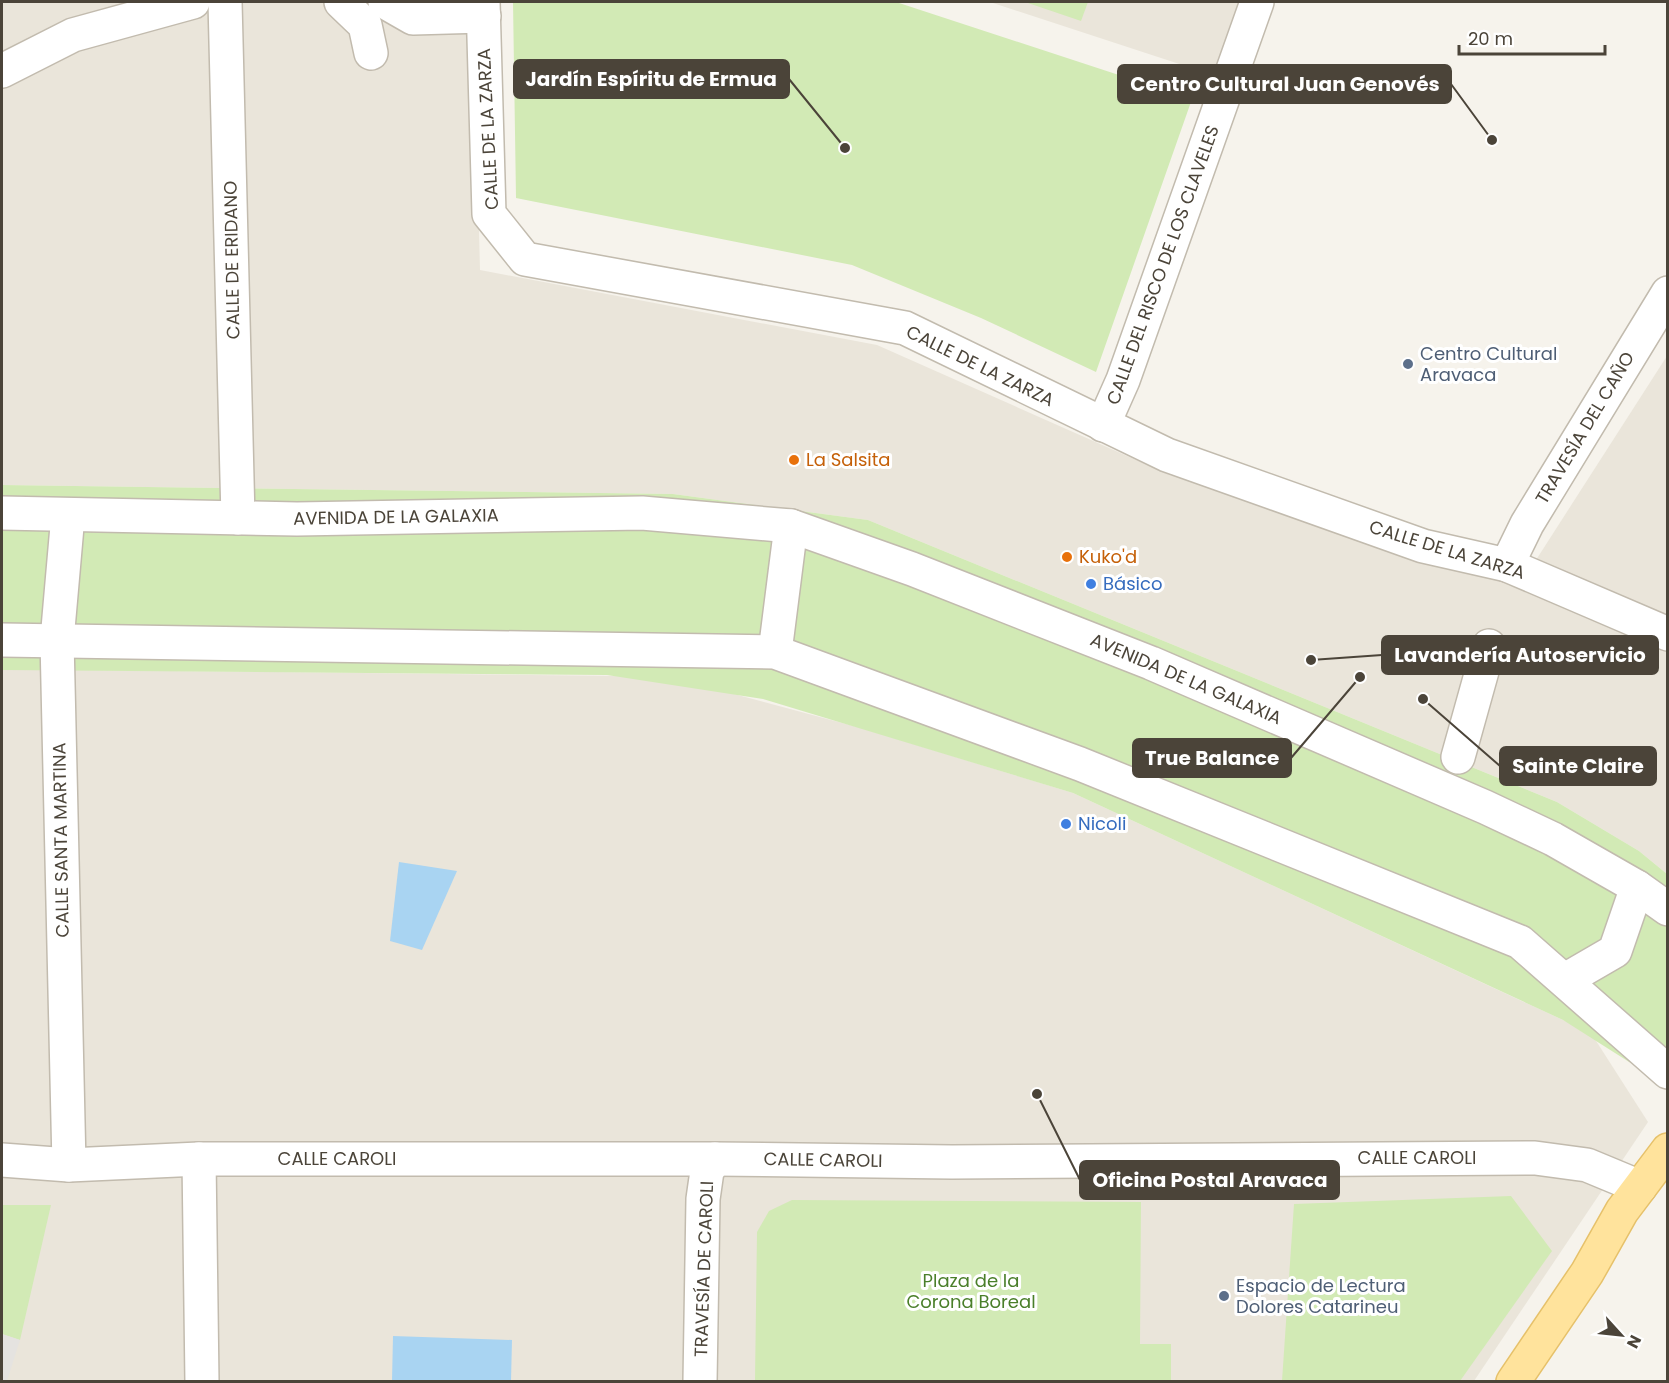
<svg xmlns="http://www.w3.org/2000/svg" width="1669" height="1383" font-family="Poppins,sans-serif">
	<rect width="100%" height="100%" fill="#f6f3ec"/>
	<g fill="#eae5da">
		<path d="M 2,2 L 473,2 L 480,270 L 877,345 L 1170,475 L 1489,570 L 1667,644 L 1667,874 L 1639,851 L 1557,802 L 868,520 L 673,494 L 2,485 Z"/>
		<path d="M 990,2 L 1246,2 L 1219,77 Z"/>
		<path d="M 1667,356 L 1667,618 L 1536,560 Z"/>
		<path d="M 2,669 L 620,676 L 719,690 L 861,728 L 1073,793 L 1591,1033 L 1648,1122 L 1474,1381 L 2,1382 Z"/>
	</g>
	<g fill="#d2eab5">
		<path d="M 513,2 L 896,2 L 1192,99 L 1096,372 L 981,318 L 852,265 L 516,198 Z"/>
		<path d="M 1025,2 L 1088,2 L 1081,21 Z"/>
		<path d="M 2,485 L 673,494 L 868,520 L 1557,802 L 1639,851 L 1667,874 L 1667,1086 L 1563,1020 L 1073,793 L 763,699 L 607,675 L 2,670 Z"/>
		<path d="M 1511,1196 L 1552,1251 L 1460,1381 L 1282,1381 L 1294,1204 Z"/>
		<path d="M 792,1200 L 1141,1202 L 1140,1344 L 1171,1344 L 1171,1381 L 755,1381 L 757,1232 L 769,1211 Z"/>
		<path d="M 2,1205 L 51,1205 L 20,1340 L 2,1334 Z"/>
	</g>
	<path fill="#e5e3e0" d="M 2,1334 L 20,1340 L 7,1381 L 2,1381 Z"/>
	<g fill="#a9d4f2">
		<path d="M 399,862 L 457,871 L 422,950 L 390,941 Z"/>
		<path d="M 393,1336 L 512,1340 L 511,1381 L 392,1381 Z"/>
	</g>
	<g fill="none" stroke-linecap="round" stroke-linejoin="round">
		<g stroke="#c2bbae" stroke-width="36">
			<g id="minor">
				<path d="M 225,2 L 238,518"/>
				<path d="M 341,2 L 365,25 L 371,53"/>
				<path d="M 385,2 L 413,18 L 484,16"/>
				<path d="M 483,2 L 489,214 L 525,259 L 905,328 L 1167,455 L 1423,546 L 1507,565 L 1668,634"/>
				<path d="M 2,71 L 73,35 L 193,2"/>
				<path d="M 1103,425 L 1123,380 L 1257,2"/>
				<path d="M 2,513 L 297,519 L 642,513 L 791,526 L 912,569 L 1151,663 L 1485,807 L 1553,839 L 1637,887 L 1668,909"/>
				<path d="M 68,515 L 57,640 L 69,1165"/>
				<path d="M 1507,565 L 1527,524 L 1668,293"/>
				<path d="M 2,640 L 775,652 L 1080,764 L 1520,942 L 1668,1072"/>
				<path d="M 775,652 L 791,526"/>
				<path d="M 1458,757 L 1489,646"/>
				<path d="M 1565,980 L 1615,951 L 1637,887"/>
				<path d="M 199,1159 L 202,1382"/>
				<path d="M 2,1160 L 69,1165 L 199,1159 L 715,1159 L 952,1162 L 1535,1158 L 1587,1165 L 1640,1187"/>
				<path d="M 700,1382 L 703,1199 L 707,1171 L 715,1159"/>
			</g>
		</g>
		<g stroke="#e6c16a" stroke-width="36">
			<path id="major" d="M 1513,1382 L 1587,1273 L 1622,1211 L 1668,1150"/>
		</g>
		<use href="#minor" stroke="#fff" stroke-width="33"/>
		<use href="#major" stroke="#ffe39c" stroke-width="33"/>
	</g>
	<g fill="#5c6f8a" stroke="#fff" stroke-width="2">
		<circle cx="1408" cy="364" r="6"/>
		<circle cx="1224" cy="1296" r="6"/>
	</g>
	<g fill="#e8710a" stroke="#fff" stroke-width="2">
		<circle cx="794" cy="460" r="6"/>
		<circle cx="1067" cy="557" r="6"/>
	</g>
	<g fill="#3f7fe0" stroke="#fff" stroke-width="2">
		<circle cx="1091" cy="584" r="6"/>
		<circle cx="1066" cy="824" r="6"/>
	</g>
	<g text-anchor="middle" stroke-width="6" stroke-linejoin="round" paint-order="stroke">
		<g font-size="18" fill="#4b4439" stroke="#fff">
			<text transform="translate(488 129) rotate(-93)" y="6">CALLE DE LA ZARZA</text>
			<text transform="translate(232 260) rotate(-91)" y="6">CALLE DE ERIDANO</text>
			<text transform="translate(1163 265) rotate(-70)" y="6">CALLE DEL RISCO DE LOS CLAVELES</text>
			<text transform="translate(980 366) rotate(26)" y="6">CALLE DE LA ZARZA</text>
			<text transform="translate(1585 428) rotate(-59)" y="6">TRAVESÍA DEL CAÑO</text>
			<text transform="translate(396 517) rotate(-1)" y="6">AVENIDA DE LA GALAXIA</text>
			<text transform="translate(1447 550) rotate(17)" y="6">CALLE DE LA ZARZA</text>
			<text transform="translate(1186 679) rotate(23)" y="6">AVENIDA DE LA GALAXIA</text>
			<text transform="translate(61 840) rotate(-91)" y="6">CALLE SANTA MARTINA</text>
			<text x="1417" y="1164">CALLE CAROLI</text>
			<text x="337" y="1165">CALLE CAROLI</text>
			<text transform="translate(823 1160) rotate(1)" y="6">CALLE CAROLI</text>
			<text transform="translate(704 1269) rotate(-88)" y="6">TRAVESÍA DE CAROLI</text>
		</g>
		<g font-size="18" fill="#4e5e75" stroke="#fff" text-anchor="start">
			<text x="1420" y="360">Centro Cultural<tspan x="1420" dy="21">Aravaca</tspan></text>
			<text x="1236" y="1292">Espacio de Lectura<tspan x="1236" dy="21">Dolores Catarineu</tspan></text>
		</g>
		<g font-size="18" fill="#c56008" stroke="#fff" text-anchor="start">
			<text x="806" y="466">La Salsita</text>
			<text x="1079" y="563">Kuko'd</text>
		</g>
		<g font-size="18" fill="#366cbe" stroke="#fff" text-anchor="start">
			<text x="1103" y="590">Básico</text>
			<text x="1078" y="830">Nicoli</text>
		</g>
		<g font-size="18" fill="#4a7f2a" stroke="#fff">
			<text x="971" y="1287">Plaza de la<tspan x="971" dy="21">Corona Boreal</tspan></text>
		</g>
	</g>
	<path fill="none" stroke="#4b4439" stroke-width="2" d="M845 148L789 79M1492 140L1451 84M1311 660L1382 655M1360 677L1291 758M1423 699L1500 766M1037 1094L1080 1180"/>
	<g fill="#4b4439" stroke="#fff" stroke-width="2">
		<circle cx="845" cy="148" r="6"/>
		<circle cx="1492" cy="140" r="6"/>
		<circle cx="1311" cy="660" r="6"/>
		<circle cx="1360" cy="677" r="6"/>
		<circle cx="1423" cy="699" r="6"/>
		<circle cx="1037" cy="1094" r="6"/>
	</g>
	<g fill="#4b4439" stroke="#4b4439" stroke-width="2">
		<rect x="514" y="60" width="275" height="38" rx="6"/>
		<rect x="1118" y="65" width="333" height="38" rx="6"/>
		<rect x="1382" y="636" width="276" height="38" rx="6"/>
		<rect x="1133" y="739" width="158" height="38" rx="6"/>
		<rect x="1500" y="747" width="156" height="38" rx="6"/>
		<rect x="1080" y="1161" width="259" height="38" rx="6"/>
	</g>
	<g font-size="20" text-anchor="middle" font-weight="bold" fill="#fff">
		<text x="651" y="86">Jardín Espíritu de Ermua</text>
		<text x="1285" y="91">Centro Cultural Juan Genovés</text>
		<text x="1520" y="662">Lavandería Autoservicio</text>
		<text x="1212" y="765">True Balance</text>
		<text x="1578" y="773">Sainte Claire</text>
		<text x="1210" y="1187">Oficina Postal Aravaca</text>
	</g>
	<rect width="1669" height="1383" fill="none" stroke="#4b4439" stroke-width="6"/>
	<g transform="translate(1621 1335) rotate(117)" stroke="#ffffff" stroke-width="4.5" paint-order="stroke">
	<path d="M0-4.5L10 22L0 15L-10 22Z" fill="#4b4439"/>
	<text y="-9" font-size="16" font-weight="bold" text-anchor="middle" fill="#4b4439">N</text>
	</g>
	<path d="M1459 45v9h146v-9" fill="none" stroke="#4b4439" stroke-width="3"/>
	<text x="1468" y="45" font-size="18" fill="#4b4439" stroke="#ffffff" stroke-width="4.5" paint-order="stroke">20 m</text>
</svg>
